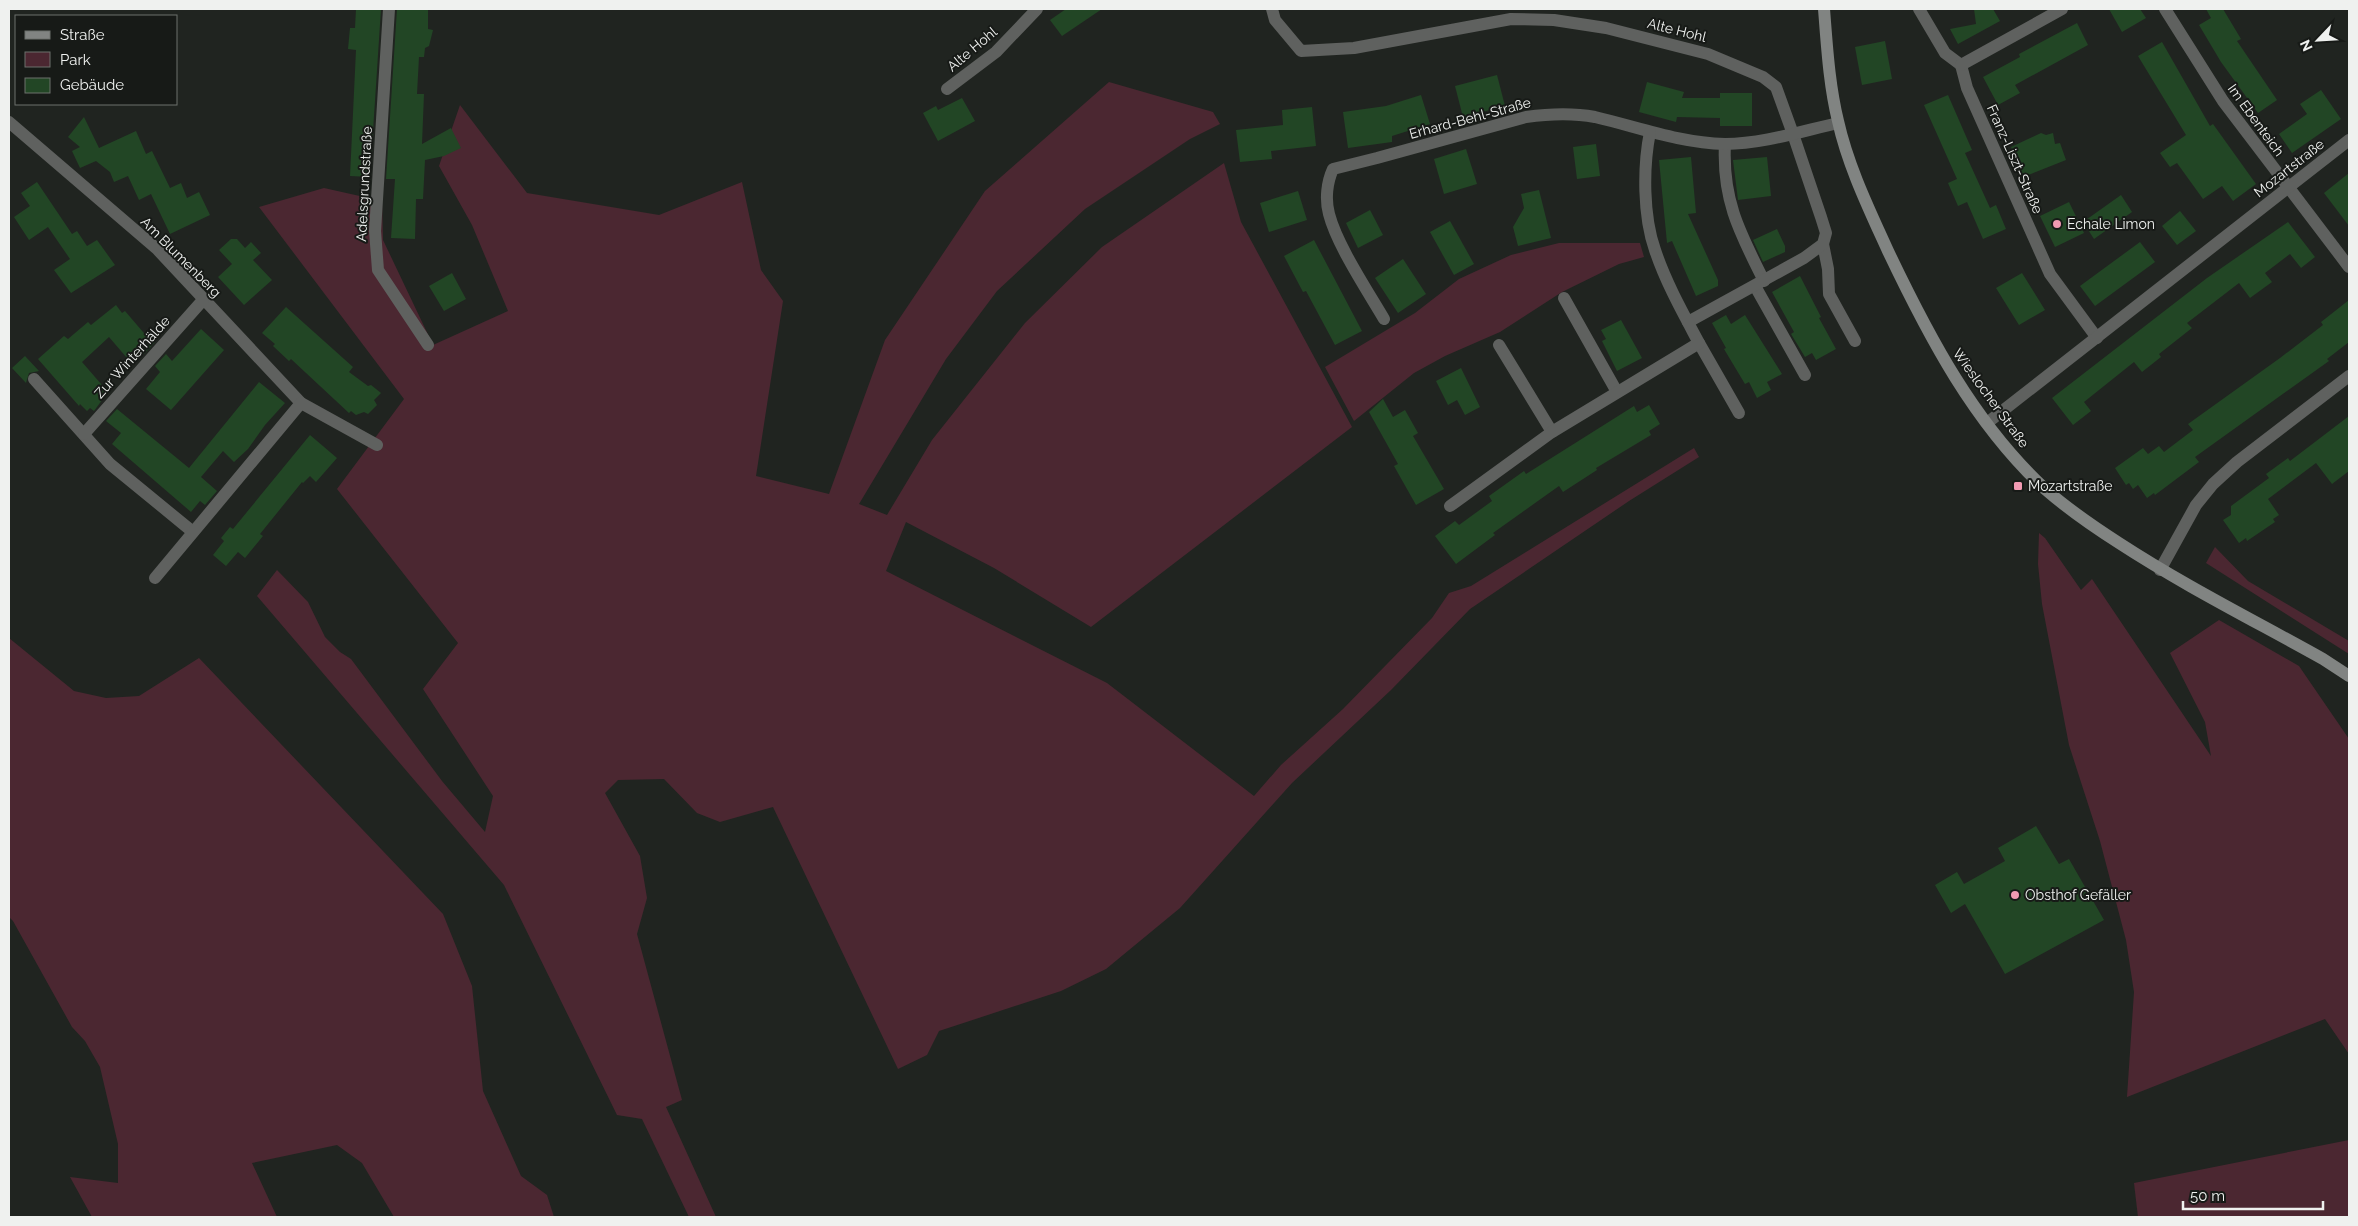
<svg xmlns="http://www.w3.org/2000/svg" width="2358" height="1226" font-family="Raleway,sans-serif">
	<rect width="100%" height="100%" fill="#202420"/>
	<g fill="#4b2731">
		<path d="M 1109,82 L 1213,112 L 1220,124 L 1190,139 L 1085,209 L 997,291 L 946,359 L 859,504 L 887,515 L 932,440 L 1025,323 L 1102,247 L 1224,163 L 1241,222 L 1352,427 L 1091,627 L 994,568 L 906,522 L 886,571 L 1107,683 L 1254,796 L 1281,765 L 1343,709 L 1432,618 L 1449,593 L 1471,586 L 1694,448 L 1699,457 L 1629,501 L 1470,609 L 1391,690 L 1292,783 L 1180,908 L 1106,969 L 1061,991 L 939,1031 L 927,1055 L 898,1069 L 773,807 L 720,822 L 697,813 L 664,779 L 618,780 L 605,793 L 640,856 L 647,898 L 637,934 L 682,1100 L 666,1107 L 716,1217 L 689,1217 L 642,1119 L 617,1115 L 504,885 L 257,596 L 277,570 L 308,602 L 325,637 L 340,652 L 351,659 L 442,781 L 485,832 L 493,796 L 423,689 L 458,643 L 337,489 L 404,399 L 259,207 L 324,188 L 382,201 L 383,240 L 433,345 L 508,311 L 472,225 L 439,166 L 460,105 L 527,193 L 659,215 L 742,182 L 761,270 L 783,301 L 756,476 L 829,494 L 885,340 L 985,191 Z"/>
		<path d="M 1559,243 L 1640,243 L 1644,257 L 1619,264 L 1562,292 L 1500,332 L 1445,356 L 1414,373 L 1354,421 L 1325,367 L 1415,313 L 1459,279 L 1511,255 Z"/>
		<path d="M 2039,533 L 2045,538 L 2081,590 L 2092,579 L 2211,756 L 2205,722 L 2170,653 L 2219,620 L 2299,666 L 2349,739 L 2349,1054 L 2325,1019 L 2127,1097 L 2134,992 L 2126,940 L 2100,841 L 2069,745 L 2042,604 L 2038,564 Z"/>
		<path d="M 2215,547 L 2248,581 L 2349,641 L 2349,654 L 2206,563 Z"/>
		<path d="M 9,638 L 74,691 L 106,698 L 139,696 L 199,658 L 443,914 L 472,986 L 483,1091 L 521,1176 L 547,1195 L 554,1217 L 394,1217 L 362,1163 L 337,1145 L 252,1163 L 277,1217 L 92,1217 L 70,1177 L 118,1183 L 118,1144 L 100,1067 L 85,1041 L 72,1027 L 13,921 L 9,917 Z"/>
		<path d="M 2349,1140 L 2349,1217 L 2138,1217 L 2134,1183 Z"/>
	</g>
	<g fill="#224625">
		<path d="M 356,9 L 381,9 L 370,177 L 350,176 L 356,50 L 348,49 L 350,28 L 355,28 Z"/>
		<path d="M 397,9 L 428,9 L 428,29 L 433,30 L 429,46 L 425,48 L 424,57 L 419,57 L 417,94 L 424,94 L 422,144 L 451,128 L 461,148 L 444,156 L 425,160 L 423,199 L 416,199 L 415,239 L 391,238 L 395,179 L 386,179 Z"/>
		<path d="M 1066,9 L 1102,9 L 1062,36 L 1050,20 Z"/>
		<path d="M 1974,9 L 1993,9 L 2000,21 L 1958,44 L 1950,29 L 1976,24 Z"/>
		<path d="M 2109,9 L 2140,9 L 2146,18 L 2122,32 Z"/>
		<path d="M 2206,9 L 2223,9 L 2241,39 L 2237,41 L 2277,100 L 2258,113 L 2221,62 L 2199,25 L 2211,18 Z"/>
		<path d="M 2077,23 L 2088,45 L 2015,85 L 2020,93 L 1998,105 L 1983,77 L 2020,57 L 2019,54 Z"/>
		<path d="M 1885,41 L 1892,79 L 1862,85 L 1855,47 Z"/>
		<path d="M 2162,42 L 2210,126 L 2213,124 L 2256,184 L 2233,201 L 2222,186 L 2203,199 L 2177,163 L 2170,167 L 2160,153 L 2186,135 L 2138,56 Z"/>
		<path d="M 1497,75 L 1505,106 L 1463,117 L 1455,86 Z"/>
		<path d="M 1647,82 L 1684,92 L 1682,98 L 1720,98 L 1720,93 L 1752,93 L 1752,126 L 1720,126 L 1720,118 L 1677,117 L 1676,122 L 1639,112 Z"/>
		<path d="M 2321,90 L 2341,119 L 2292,153 L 2279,134 L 2307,114 L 2300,104 Z"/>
		<path d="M 1421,95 L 1430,124 L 1392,136 L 1392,142 L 1348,148 L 1343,112 L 1386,106 Z"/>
		<path d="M 1948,95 L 1972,150 L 1965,153 L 1990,208 L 1996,205 L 2006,229 L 1983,239 L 1967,202 L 1958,206 L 1948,183 L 1957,179 L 1924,105 Z"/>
		<path d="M 962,98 L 975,121 L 938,141 L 923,113 L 936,106 L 938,110 Z"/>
		<path d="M 1312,107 L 1316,146 L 1271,151 L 1272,159 L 1240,162 L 1236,130 L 1283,125 L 1282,110 Z"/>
		<path d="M 84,117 L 99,148 L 136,131 L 146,154 L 152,151 L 170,188 L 181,183 L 187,198 L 199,192 L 210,215 L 170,234 L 151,194 L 139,200 L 128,176 L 114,182 L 110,172 L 96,161 L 80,168 L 72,151 L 80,147 L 68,137 Z"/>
		<path d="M 2041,133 L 2046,135 L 2053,133 L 2055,144 L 2060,143 L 2066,160 L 2023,177 L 2011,147 Z"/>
		<path d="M 1596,144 L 1600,176 L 1577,179 L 1573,147 Z"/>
		<path d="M 1466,149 L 1477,184 L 1444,194 L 1434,159 Z"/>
		<path d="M 1691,157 L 1696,213 L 1688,214 L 1718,280 L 1718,286 L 1696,296 L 1672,241 L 1667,243 L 1659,160 Z"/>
		<path d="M 1767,157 L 1771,196 L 1738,200 L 1733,160 Z"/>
		<path d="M 2349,173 L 2349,226 L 2324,193 Z"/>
		<path d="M 37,182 L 72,234 L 77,231 L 87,246 L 97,240 L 115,265 L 71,293 L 54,270 L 70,259 L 48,227 L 29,240 L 14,217 L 30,206 L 21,193 Z"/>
		<path d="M 1539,190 L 1551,238 L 1518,246 L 1513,227 L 1524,208 L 1521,194 Z"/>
		<path d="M 1298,191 L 1307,220 L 1269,232 L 1260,203 Z"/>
		<path d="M 2121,195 L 2132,212 L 2094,239 L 2083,222 Z"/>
		<path d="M 2069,202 L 2084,233 L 2055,247 L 2040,216 Z"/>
		<path d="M 1370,210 L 1383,235 L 1358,248 L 1346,223 Z"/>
		<path d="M 2180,211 L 2196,231 L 2177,245 L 2162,226 Z"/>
		<path d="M 1450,221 L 1474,264 L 1454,275 L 1430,232 Z"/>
		<path d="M 2288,222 L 2315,257 L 2301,268 L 2290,254 L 2265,273 L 2272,282 L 2250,298 L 2239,283 L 2187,323 L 2192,328 L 2159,354 L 2161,357 L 2142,372 L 2134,362 L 2084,402 L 2091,411 L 2073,425 L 2052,398 L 2207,278 Z"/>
		<path d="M 1777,229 L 1785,246 L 1785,252 L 1763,262 L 1753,240 Z"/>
		<path d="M 231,239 L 237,239 L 245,248 L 251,242 L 261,253 L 253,260 L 272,280 L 244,305 L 218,277 L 232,264 L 219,250 Z"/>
		<path d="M 1314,240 L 1362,331 L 1335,345 L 1306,291 L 1303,292 L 1284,256 Z"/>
		<path d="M 2140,242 L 2155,262 L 2095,306 L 2080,286 Z"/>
		<path d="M 1403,259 L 1426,294 L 1398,313 L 1375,278 Z"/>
		<path d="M 452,273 L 466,299 L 444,311 L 429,286 Z"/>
		<path d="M 2022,273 L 2045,310 L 2019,325 L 1996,288 Z"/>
		<path d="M 1800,276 L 1821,317 L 1819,318 L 1836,349 L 1816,360 L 1812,353 L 1805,357 L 1791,334 L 1794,332 L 1772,292 Z"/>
		<path d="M 2349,300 L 2349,342 L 2327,359 L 2329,361 L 2195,457 L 2199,462 L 2155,495 L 2154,493 L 2147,498 L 2138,485 L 2133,489 L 2129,483 L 2126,485 L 2115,468 L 2143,448 L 2148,454 L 2159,446 L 2164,452 L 2193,430 L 2188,424 L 2280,358 L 2323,325 L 2321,322 Z"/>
		<path d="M 116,305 L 122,313 L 125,311 L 149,339 L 151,337 L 155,342 L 144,354 L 139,348 L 127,358 L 109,337 L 82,362 L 108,392 L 94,411 L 90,408 L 87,411 L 80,404 L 79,406 L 38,359 L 64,336 L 68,339 L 88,322 L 91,325 Z"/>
		<path d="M 286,307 L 353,367 L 349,372 L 368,386 L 371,385 L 381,393 L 374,400 L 377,405 L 368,414 L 364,412 L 356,415 L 351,411 L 349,413 L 291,359 L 289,361 L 273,346 L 275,344 L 262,333 Z"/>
		<path d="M 1726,315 L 1731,324 L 1745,315 L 1782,374 L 1767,382 L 1771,390 L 1757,398 L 1749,382 L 1745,384 L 1724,349 L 1726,348 L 1712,323 Z"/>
		<path d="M 1621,320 L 1642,358 L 1617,371 L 1602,341 L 1606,339 L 1601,330 Z"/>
		<path d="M 201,329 L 224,350 L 171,410 L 146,389 L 160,372 L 155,366 L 166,354 L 172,361 Z"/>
		<path d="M 25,356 L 39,371 L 29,373 L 26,383 L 12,368 Z"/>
		<path d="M 1461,368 L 1480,407 L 1465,415 L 1457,400 L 1448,405 L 1436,381 Z"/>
		<path d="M 259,382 L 285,403 L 265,425 L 248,449 L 234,462 L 223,451 L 201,477 L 217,491 L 205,505 L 200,501 L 191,512 L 112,444 L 121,433 L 106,421 L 117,409 L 189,468 Z"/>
		<path d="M 1383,399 L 1393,417 L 1405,410 L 1418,433 L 1413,436 L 1444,489 L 1416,505 L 1394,466 L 1398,464 L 1369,412 Z"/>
		<path d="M 1649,405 L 1660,424 L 1649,431 L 1651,435 L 1596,468 L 1597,470 L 1563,492 L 1559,486 L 1493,533 L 1495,535 L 1456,564 L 1435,536 L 1455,521 L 1459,525 L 1492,501 L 1489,496 L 1524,471 L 1526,474 L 1634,406 L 1637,412 Z"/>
		<path d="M 2349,416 L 2349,471 L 2332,484 L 2316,463 L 2268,499 L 2279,515 L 2273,519 L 2275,522 L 2247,541 L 2246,538 L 2239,543 L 2223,520 L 2231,515 L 2231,506 L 2269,478 L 2266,474 L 2288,458 L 2290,461 Z"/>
		<path d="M 310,435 L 337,458 L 316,482 L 310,476 L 303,483 L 302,482 L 260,534 L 263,536 L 245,558 L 238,552 L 226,566 L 213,555 L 224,541 L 221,538 L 230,527 L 233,529 Z"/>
		<path d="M 2036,826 L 2059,864 L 2069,859 L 2104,920 L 2005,974 L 1965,904 L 1951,913 L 1935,885 L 1957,872 L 1964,884 L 2005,861 L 1998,848 Z"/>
	</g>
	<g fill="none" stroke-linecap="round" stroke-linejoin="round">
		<g stroke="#5f615f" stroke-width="12">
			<path d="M 1725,144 C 1722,200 1740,233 1764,281"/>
			<path d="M 1823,244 L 1828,269 L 1829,294 L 1855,341"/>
			<path d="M 1755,286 L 1805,375"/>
			<path d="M 1564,298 L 1617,392"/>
			<path d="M 1699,343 L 1739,413"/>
			<path d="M 1499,345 L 1552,432"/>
		</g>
		<g stroke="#5f615f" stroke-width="12">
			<path d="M 389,9 L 375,231 L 378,270 L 428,345"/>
			<path d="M 1272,9 L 1275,20 L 1301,51 L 1354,48 L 1511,19 L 1554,20 L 1606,28 L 1708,54 L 1763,77 L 1776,87 L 1793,134 L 1821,217 L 1826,233 L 1823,244 L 1804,258 L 1688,322"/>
			<path d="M 1919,9 L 1945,53 L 1961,65"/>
			<path d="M 2165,9 L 2223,101 L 2349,267"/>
			<path d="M 1961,65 L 1967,88 L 2050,274 L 2097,338"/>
			<path d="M 1961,65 L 2062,9"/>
			<path d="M 947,89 L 996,52 L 1037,9"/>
			<path d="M 9,122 L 157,249 L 301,403"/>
			<path d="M 1384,319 C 1367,290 1337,245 1329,214 C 1325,199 1327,182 1333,169 L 1377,158 L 1526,117 C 1548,114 1573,113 1595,117 C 1638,127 1680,143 1725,144 C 1763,144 1802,131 1838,123"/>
			<path d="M 34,379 L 110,464 L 193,532"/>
			<path d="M 1987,423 L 2349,140"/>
			<path d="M 84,434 L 203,300"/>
			<path d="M 1450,506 L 1552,432 L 1699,343 C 1683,313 1666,283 1655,250 C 1643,216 1643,167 1650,132"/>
			<path d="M 2160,570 L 2196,505 L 2213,484 L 2237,462 L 2349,376"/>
			<path d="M 155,578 L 301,403 L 377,445"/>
		</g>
		<path stroke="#818482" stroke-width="12" d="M 1824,9 C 1827,46 1829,84 1838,121 C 1848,166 1869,209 1888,251 C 1929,337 1974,423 2045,489 C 2068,509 2094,527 2119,543 C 2185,586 2255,621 2323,659 L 2349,676"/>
	</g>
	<g fill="#f19ab2" stroke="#171a17" stroke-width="2">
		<circle cx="2057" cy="224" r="5"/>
		<rect x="2013" y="481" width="10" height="10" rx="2.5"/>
		<circle cx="2015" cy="895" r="5"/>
	</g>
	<g text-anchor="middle" stroke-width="4" stroke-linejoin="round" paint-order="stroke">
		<g font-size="14" fill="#eff1ef" stroke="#171a17">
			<text transform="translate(1677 30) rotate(14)" y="5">Alte Hohl</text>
			<text transform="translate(972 49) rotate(-40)" y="5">Alte Hohl</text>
			<text transform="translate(1470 118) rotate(-15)" y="5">Erhard-Behl-Straße</text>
			<text transform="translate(2256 120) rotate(54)" y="5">Im Ebenteich</text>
			<text transform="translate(2015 159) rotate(66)" y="5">Franz-Liszt-Straße</text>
			<text transform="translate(2289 168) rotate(-38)" y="5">Mozartstraße</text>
			<text transform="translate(364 184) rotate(-87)" y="5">Adelsgrundstraße</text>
			<text transform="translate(181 257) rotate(45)" y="5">Am Blumenberg</text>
			<text transform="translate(132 357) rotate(-48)" y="5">Zur Winterhälde</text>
			<text transform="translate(1991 398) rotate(54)" y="5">Wieslocher Straße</text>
		</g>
		<g font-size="14" fill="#eff1ef" stroke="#171a17" text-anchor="start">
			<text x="2067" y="229">Echale Limon</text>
			<text x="2028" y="491">Mozartstraße</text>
			<text x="2025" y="900">Obsthof Gefäller</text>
		</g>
	</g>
	<rect width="2358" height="1226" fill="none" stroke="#eff1ef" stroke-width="20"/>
	<rect x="15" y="15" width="162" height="90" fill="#171a17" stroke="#6d706d"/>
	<rect x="25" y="31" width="25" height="8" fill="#818482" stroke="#6d706d"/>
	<text x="60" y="40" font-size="15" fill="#eff1ef">Straße</text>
	<rect x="25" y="52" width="25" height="15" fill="#4b2731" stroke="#6d706d"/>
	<text x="60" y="65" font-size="15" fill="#eff1ef">Park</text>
	<rect x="25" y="78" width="25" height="15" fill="#224625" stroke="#6d706d"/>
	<text x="60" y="90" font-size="15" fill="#eff1ef">Gebäude</text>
	<g transform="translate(2318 40) rotate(245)" stroke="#171a17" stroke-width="4" paint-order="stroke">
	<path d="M0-4L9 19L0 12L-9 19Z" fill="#eff1ef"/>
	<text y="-8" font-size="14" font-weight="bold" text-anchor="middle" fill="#eff1ef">N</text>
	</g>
	<path d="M2183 1201v8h140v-8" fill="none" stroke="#eff1ef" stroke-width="2.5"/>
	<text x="2190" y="1201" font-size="15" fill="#eff1ef" stroke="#171a17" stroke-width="4" paint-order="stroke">50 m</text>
</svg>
